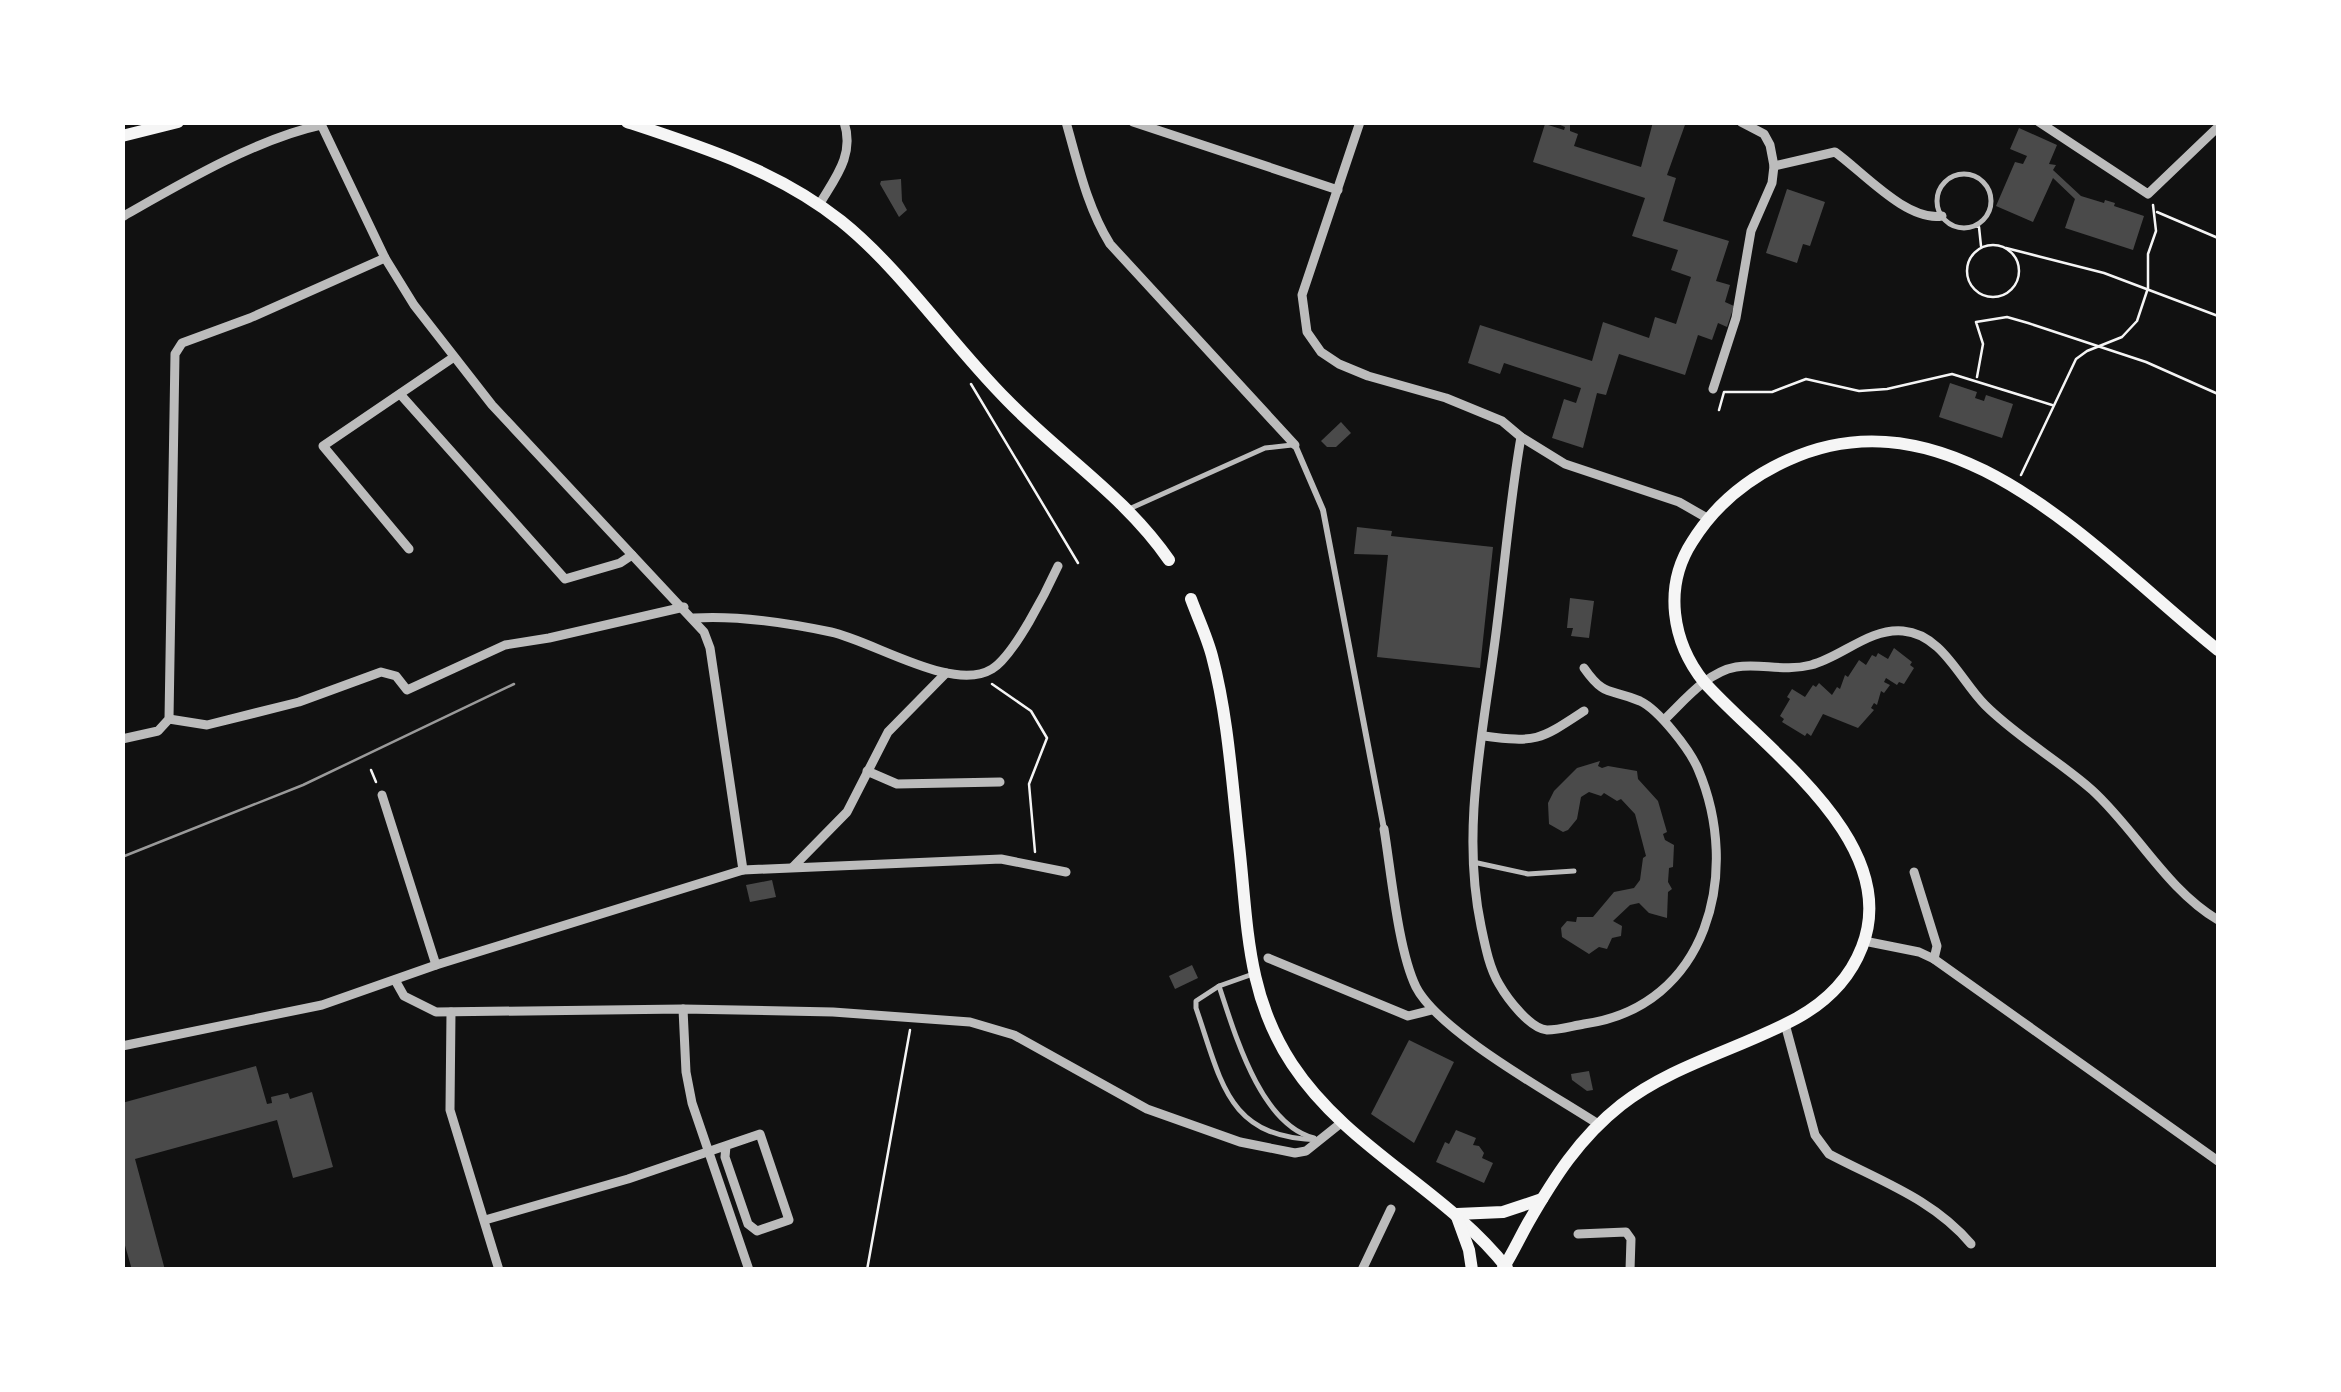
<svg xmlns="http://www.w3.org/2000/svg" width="2341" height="1392" font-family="'PT Sans Narrow',sans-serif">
	<rect width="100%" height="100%" fill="#111"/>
	<g fill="#4a4a4a">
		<path d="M 1553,122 L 1570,122 L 1570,131 L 1578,134 L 1574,146 L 1641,167 L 1653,122 L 1686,122 L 1667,175 L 1676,178 L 1663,221 L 1729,241 L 1716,281 L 1730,285 L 1725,302 L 1734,306 L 1727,327 L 1718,323 L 1712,340 L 1698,335 L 1685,375 L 1619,354 L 1606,395 L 1597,393 L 1583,448 L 1552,438 L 1564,399 L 1576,403 L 1581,388 L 1504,363 L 1500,374 L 1468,363 L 1480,325 L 1592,361 L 1603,322 L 1649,338 L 1655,317 L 1676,324 L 1691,277 L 1671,270 L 1678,250 L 1632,236 L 1645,198 L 1533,162 L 1545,124 L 1564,130 L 1565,127 Z"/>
		<path d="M 2019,128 L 2057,145 L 2049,164 L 2056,165 L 2053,170 L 2081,196 L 2104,203 L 2105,200 L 2115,203 L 2114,206 L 2144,216 L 2133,250 L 2065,228 L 2075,199 L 2053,178 L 2033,222 L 1996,206 L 2015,162 L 2023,164 L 2027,156 L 2010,149 Z"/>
		<path d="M 901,179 L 902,201 L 907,210 L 899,217 L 880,184 L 881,181 Z"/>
		<path d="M 1787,189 L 1825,202 L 1810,246 L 1803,244 L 1797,263 L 1766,253 Z"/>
		<path d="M 1950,383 L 1977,392 L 1975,398 L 1984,401 L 1986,395 L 2013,404 L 2002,438 L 1939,417 Z"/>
		<path d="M 1341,422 L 1351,433 L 1336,447 L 1327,447 L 1321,441 Z"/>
		<path d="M 1357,527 L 1392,531 L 1391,536 L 1493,547 L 1480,668 L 1377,657 L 1388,555 L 1354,554 Z"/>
		<path d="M 1570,598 L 1594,601 L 1589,638 L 1571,636 L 1573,628 L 1567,628 Z"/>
		<path d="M 1894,648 L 1912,662 L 1910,665 L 1914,668 L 1904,684 L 1899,682 L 1897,685 L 1886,678 L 1884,682 L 1890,685 L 1884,693 L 1881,691 L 1877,705 L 1874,703 L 1871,708 L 1874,710 L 1858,728 L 1823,714 L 1811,736 L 1807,733 L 1805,736 L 1782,722 L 1784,719 L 1780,716 L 1790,699 L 1787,697 L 1792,689 L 1805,697 L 1813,685 L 1816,687 L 1819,683 L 1832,695 L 1837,687 L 1840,689 L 1845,675 L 1848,677 L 1859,660 L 1866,665 L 1872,655 L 1876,657 L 1878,653 L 1888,659 Z"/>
		<path d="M 1600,761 L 1598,766 L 1602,768 L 1608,766 L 1637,771 L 1638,779 L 1658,801 L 1667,832 L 1663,834 L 1665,840 L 1674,845 L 1673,867 L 1669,868 L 1668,882 L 1672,889 L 1668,892 L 1667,918 L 1649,913 L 1639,903 L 1630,905 L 1613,921 L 1622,926 L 1621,936 L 1612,938 L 1607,949 L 1599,947 L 1589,954 L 1562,937 L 1561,928 L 1567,921 L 1576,922 L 1577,917 L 1593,917 L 1614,892 L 1634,888 L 1640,880 L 1643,858 L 1646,856 L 1635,814 L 1621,799 L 1617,801 L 1604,793 L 1601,796 L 1589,792 L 1581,797 L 1577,819 L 1568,830 L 1563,832 L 1549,824 L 1548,803 L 1554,791 L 1577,768 Z"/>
		<path d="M 772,880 L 776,897 L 750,902 L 746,885 Z"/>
		<path d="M 1192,965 L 1198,978 L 1175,989 L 1169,976 Z"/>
		<path d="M 1409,1040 L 1454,1062 L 1414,1143 L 1371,1114 Z"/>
		<path d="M 256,1066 L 267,1104 L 272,1103 L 271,1097 L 288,1093 L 290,1099 L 312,1092 L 333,1167 L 293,1178 L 277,1120 L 135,1159 L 165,1270 L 132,1270 L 122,1235 L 122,1103 Z"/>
		<path d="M 1589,1071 L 1593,1090 L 1587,1091 L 1572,1080 L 1571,1074 Z"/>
		<path d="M 1456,1130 L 1476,1138 L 1473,1145 L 1479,1146 L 1484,1153 L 1482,1158 L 1493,1163 L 1484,1183 L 1436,1162 L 1445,1142 L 1449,1144 Z"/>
	</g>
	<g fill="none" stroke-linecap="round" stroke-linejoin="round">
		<g stroke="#f5f5f5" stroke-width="2.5">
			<path d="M 2157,212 L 2218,238"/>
			<path d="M 1975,226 L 1979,227 L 1981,246"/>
			<circle cx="1993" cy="271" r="26"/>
			<path d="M 2006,248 L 2104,273 L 2218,316"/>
			<path d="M 1977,377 L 1983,344 L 1976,322 L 2007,317 L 2028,323 L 2146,362 L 2218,394"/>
			<path d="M 971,384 L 1078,563"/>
			<path d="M 1719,410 L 1724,392 L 1772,392 L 1806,379 L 1859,391 L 1887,389 L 1952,374 L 2052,405"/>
			<path d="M 2021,475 L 2076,359 L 2087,351 L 2122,337 L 2137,321 L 2148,288 L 2148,254 L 2156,231 L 2153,205"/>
			<path d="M 992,684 L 1031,711 L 1047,738 L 1029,784 L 1035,852"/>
			<path d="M 371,770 L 376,782"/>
			<path d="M 867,1270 L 910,1030"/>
		</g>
		<g stroke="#bcbcbc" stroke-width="5">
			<circle cx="1964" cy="201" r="27"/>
			<path d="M 1129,509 L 1265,448 L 1292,445"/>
			<path d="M 1473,862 L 1528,874 L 1574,871"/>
			<path d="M 1253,974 L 1219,986 L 1196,1001 L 1196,1008 C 1222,1083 1227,1138 1319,1140"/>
			<path d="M 1219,986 C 1235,1034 1260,1124 1314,1138"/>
		</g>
		<path stroke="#bcbcbc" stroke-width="6" d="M 1295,445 L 1323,510 L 1384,829"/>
		<g stroke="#bcbcbc" stroke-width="9">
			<path d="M 320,122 L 385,258 L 414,305 L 492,405 L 704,632 L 710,648 L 743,870"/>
			<path d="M 1066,122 C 1078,164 1087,207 1110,244 L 1295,445"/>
			<path d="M 1133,122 L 1338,190"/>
			<path d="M 1360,122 L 1302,295 L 1307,332 L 1321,352 L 1339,364 L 1368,376 L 1446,398 L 1502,421 L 1521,437 L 1565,464 L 1679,502 L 1707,518"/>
			<path d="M 2039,122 L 2148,194 L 2218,127"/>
			<path d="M 1774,166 L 1835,152 C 1863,172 1907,222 1942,216"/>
			<path d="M 819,205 C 835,178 855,155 844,122"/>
			<path d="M 122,217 C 180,184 256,139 321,125"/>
			<path d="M 1713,389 L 1736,318 L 1751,231 L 1772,183 L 1774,166 L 1770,145 L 1764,134 L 1741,122"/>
			<path d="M 400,394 L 565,579 L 620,563 L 632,555"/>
			<path d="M 1521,437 C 1510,500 1505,562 1497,625 C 1485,725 1460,826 1481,926 C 1485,945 1489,967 1499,984 C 1507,998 1530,1029 1547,1030 C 1559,1030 1572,1026 1584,1024 C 1708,1007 1742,872 1698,769 C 1690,750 1659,710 1640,701 C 1610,688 1605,698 1584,668"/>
			<path d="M 409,549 L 323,446 L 454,357"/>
			<path d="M 694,618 C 739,615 788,623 831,632 C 873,641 953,693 992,669 C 1014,656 1047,590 1058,566"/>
			<path d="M 169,719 L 207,725 L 299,702 L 381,672 L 396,676 L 407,690 L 505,645 L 549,638 L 684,607"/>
			<path d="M 1664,720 C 1684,701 1707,672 1736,667 C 1761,663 1783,672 1811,665 C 1842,657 1869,628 1903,631 C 1942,634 1960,680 1985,705 C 2017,737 2058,760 2092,790 C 2136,830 2166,889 2218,920"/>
			<path d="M 1484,736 C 1537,743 1540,740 1584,711"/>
			<path d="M 122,739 L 158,731 L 169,719 L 175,354 L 182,343 L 250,318 L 385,258"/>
			<path d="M 867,771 L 897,784 L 1000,782"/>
			<path d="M 382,795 L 436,965"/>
			<path d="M 1384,829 C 1391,871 1398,950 1416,987 C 1439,1032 1552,1094 1598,1124"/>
			<path d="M 793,867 L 847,812 L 888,732 L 946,673"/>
			<path d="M 1914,872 L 1937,946 L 1934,959"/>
			<path d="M 1864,941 L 1919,952 L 1934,959 L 2218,1161"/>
			<path d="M 1268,958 L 1408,1016 L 1432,1010"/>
			<path d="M 395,980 L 404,996 L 436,1012 L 683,1009 L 833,1012 L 970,1022 L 1014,1035 L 1147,1109 L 1240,1142 L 1295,1153 L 1306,1151 L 1341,1123"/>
			<path d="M 683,1009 L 686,1072 L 692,1103 L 749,1270"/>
			<path d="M 451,1012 L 450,1110 L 499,1270"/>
			<path d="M 1785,1024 L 1815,1135 L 1829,1154 C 1880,1181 1933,1199 1971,1244"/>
			<path d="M 122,1046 L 322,1005 L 436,965 L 743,870 L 1001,859 L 1066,872"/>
			<path d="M 485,1220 L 628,1179 L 760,1134 L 789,1220 L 757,1231 L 748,1224 L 725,1157 L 726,1146"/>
			<path d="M 1578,1234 L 1626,1232 L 1631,1239 L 1630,1270"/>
			<path d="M 1362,1270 L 1391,1209"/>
		</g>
		<g stroke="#f5f5f5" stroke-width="12">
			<path d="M 627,122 C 703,147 778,171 841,221 C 901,269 951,344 1007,400 C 1060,455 1125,496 1169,560"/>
			<path d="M 122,136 L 178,122"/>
			<path d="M 1191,599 C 1198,618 1207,637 1212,656 C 1228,716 1232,783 1239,845 C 1248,925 1246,994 1292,1064 C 1348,1149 1445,1189 1507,1268"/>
			<path d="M 1457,1214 L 1503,1212 L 1542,1199"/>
			<path d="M 1457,1217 L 1469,1250 L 1472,1270"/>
			<path d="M 1502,1270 C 1512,1255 1519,1239 1528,1223 C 1554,1178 1579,1138 1621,1105 C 1672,1065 1740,1049 1797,1018 C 1826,1002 1850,978 1862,947 C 1903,842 1764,749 1704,682 C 1672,642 1663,587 1692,542 C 1715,505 1748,478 1788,460 C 1954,384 2101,557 2218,650"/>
		</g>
		<path stroke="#9a9a9a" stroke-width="2.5" d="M 122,857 L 303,785 L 514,684"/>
	</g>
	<rect width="2341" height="1392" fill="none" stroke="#ffffff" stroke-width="250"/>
</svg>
